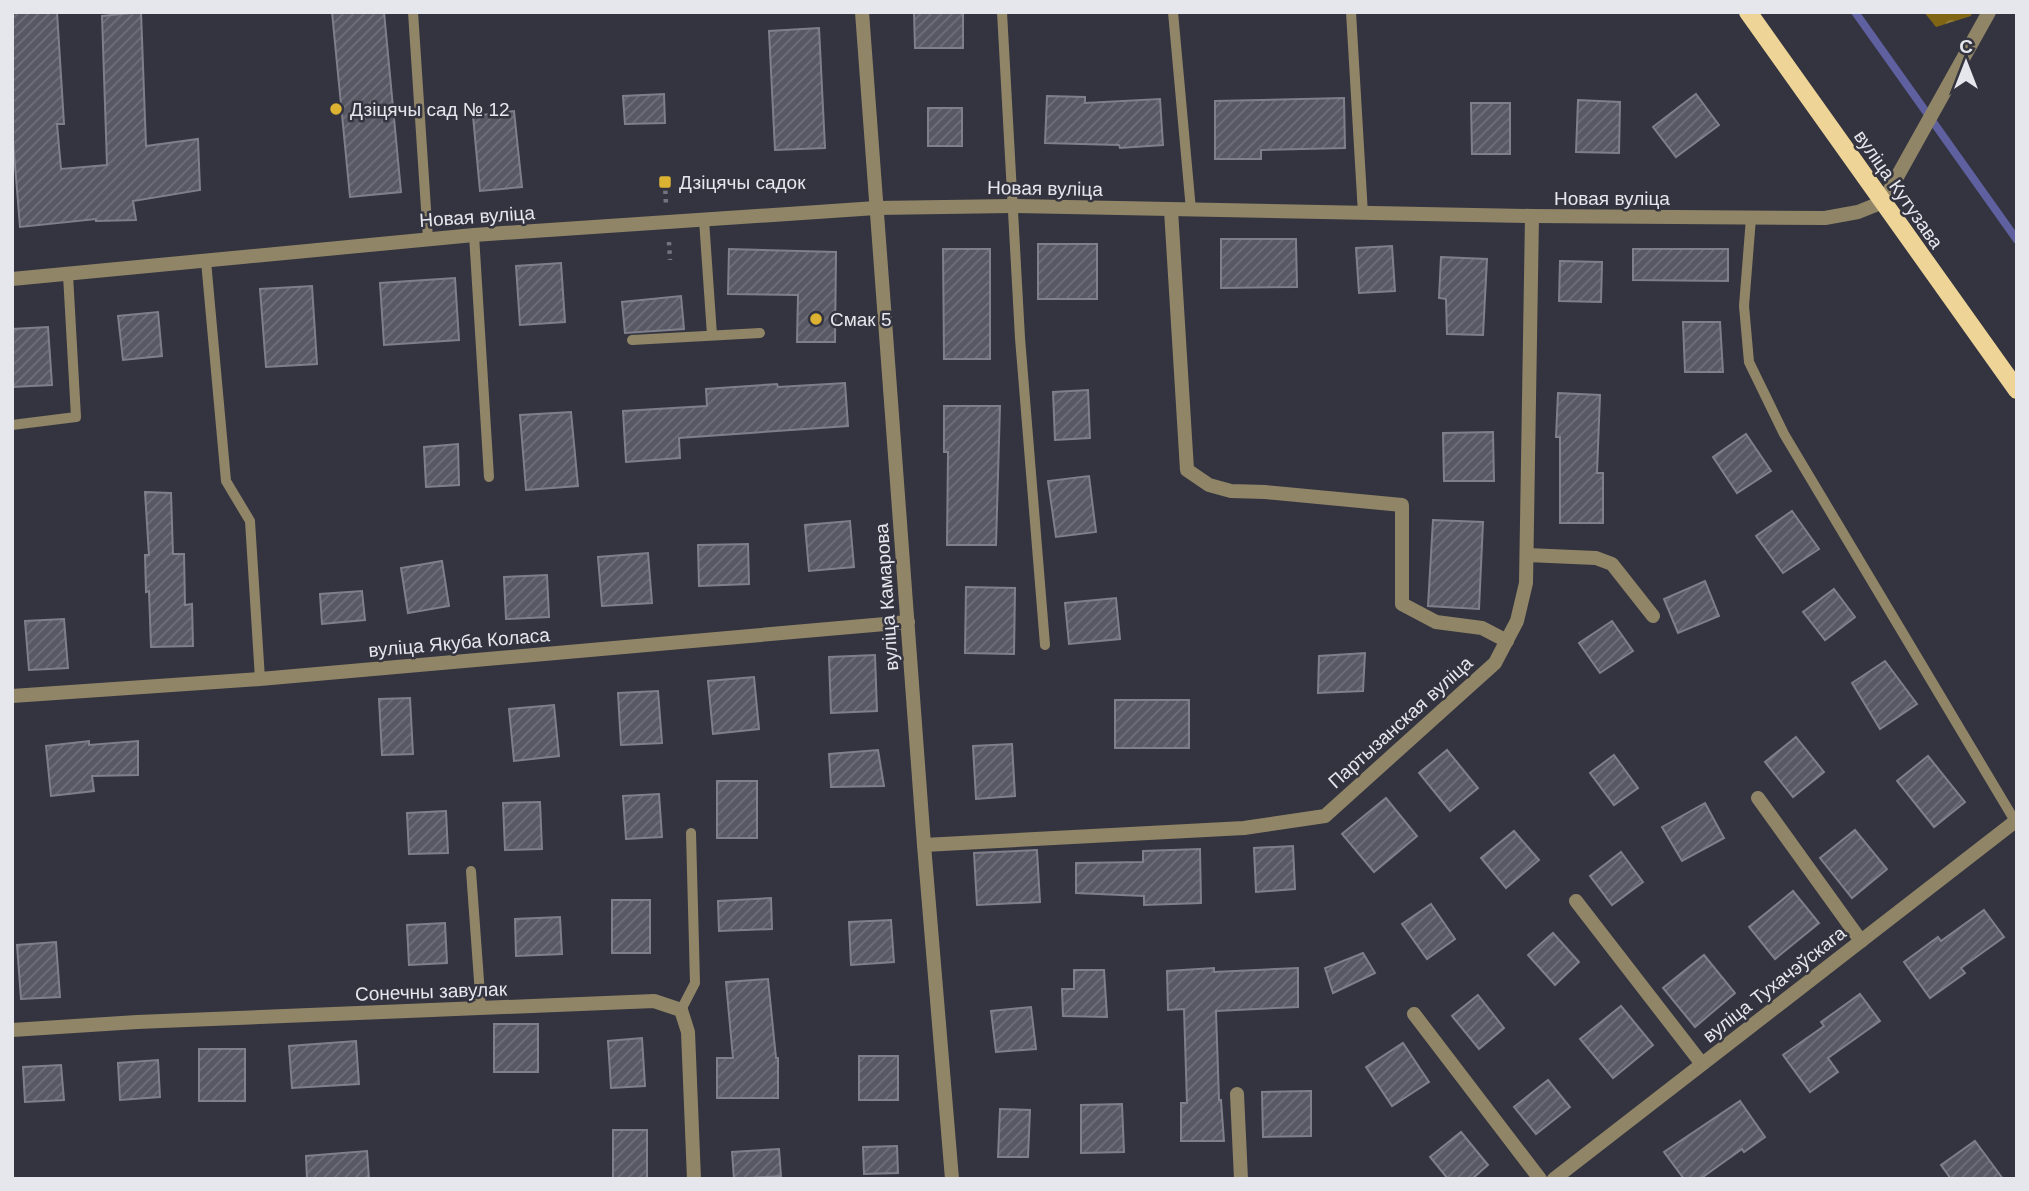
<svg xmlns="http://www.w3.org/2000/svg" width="2029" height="1191" font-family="Arial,sans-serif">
	<defs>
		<pattern id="forest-crowns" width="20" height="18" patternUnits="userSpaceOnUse" patternTransform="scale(1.75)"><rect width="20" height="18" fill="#806614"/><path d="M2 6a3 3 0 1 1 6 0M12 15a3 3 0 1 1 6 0" fill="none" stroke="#988342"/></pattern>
		<pattern id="building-hatch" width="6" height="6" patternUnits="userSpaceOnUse" patternTransform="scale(1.75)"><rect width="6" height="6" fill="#575863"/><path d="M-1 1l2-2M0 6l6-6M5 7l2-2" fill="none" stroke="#6f707a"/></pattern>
	</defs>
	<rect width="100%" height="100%" fill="#33343f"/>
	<path fill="url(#forest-crowns)" d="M 1924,12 L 1972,12 L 1971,16 L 1936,27 Z"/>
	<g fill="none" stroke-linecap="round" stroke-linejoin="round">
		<path stroke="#5f609f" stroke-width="8" d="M 1855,12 L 2017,240"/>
	</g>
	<g fill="url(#building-hatch)" stroke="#7e7f8b" stroke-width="2">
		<path d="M 12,12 L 57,12 L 64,124 L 57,124 L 61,169 L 107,165 L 102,16 L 141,12 L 146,146 L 198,139 L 200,190 L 133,201 L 136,220 L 96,221 L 96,219 L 20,227 L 12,128 Z"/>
		<path d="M 332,12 L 384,12 L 401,192 L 350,197 Z"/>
		<path d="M 914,12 L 963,12 L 963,48 L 915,48 Z"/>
		<path d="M 819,28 L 825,148 L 775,150 L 769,31 Z"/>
		<path d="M 664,94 L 665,123 L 625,124 L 623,96 Z"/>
		<path d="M 1696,94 L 1719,125 L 1676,157 L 1653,127 Z"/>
		<path d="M 1047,96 L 1085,97 L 1085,103 L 1160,99 L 1163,145 L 1120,148 L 1119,145 L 1045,143 Z"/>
		<path d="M 1344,98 L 1345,148 L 1261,150 L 1261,159 L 1215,159 L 1215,101 Z"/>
		<path d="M 1578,100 L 1620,102 L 1619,153 L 1576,152 Z"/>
		<path d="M 1471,103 L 1510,103 L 1510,154 L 1472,154 Z"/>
		<rect x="928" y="108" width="34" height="38"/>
		<path d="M 514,111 L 522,187 L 480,191 L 473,116 Z"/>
		<path d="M 1221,239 L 1296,239 L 1297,287 L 1221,288 Z"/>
		<rect x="1038" y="244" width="59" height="55"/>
		<path d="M 1392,246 L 1395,291 L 1359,293 L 1356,248 Z"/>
		<path d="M 729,249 L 836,252 L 835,342 L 797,342 L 798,295 L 728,294 Z"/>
		<path d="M 943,249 L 990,249 L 990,359 L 944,359 Z"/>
		<path d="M 1633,249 L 1728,249 L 1728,281 L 1633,280 Z"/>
		<path d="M 1441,257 L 1487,259 L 1483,335 L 1447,334 L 1446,299 L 1439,298 Z"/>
		<path d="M 1560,261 L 1602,262 L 1601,302 L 1559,301 Z"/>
		<path d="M 561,263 L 565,322 L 520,325 L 516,266 Z"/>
		<path d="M 455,278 L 459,340 L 384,345 L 380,283 Z"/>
		<path d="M 312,286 L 317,364 L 266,367 L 260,289 Z"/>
		<path d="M 681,296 L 684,329 L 625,333 L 622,302 Z"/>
		<path d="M 158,312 L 162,356 L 123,360 L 118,316 Z"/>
		<path d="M 1683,322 L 1720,322 L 1723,372 L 1685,372 Z"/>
		<path d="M 48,327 L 52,385 L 12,387 L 12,329 Z"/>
		<path d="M 845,383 L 848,426 L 679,438 L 680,458 L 626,462 L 623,411 L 707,406 L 706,389 L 777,384 L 778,387 Z"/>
		<path d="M 1088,390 L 1090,438 L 1055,440 L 1053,392 Z"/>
		<path d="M 1558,393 L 1600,395 L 1597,473 L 1603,473 L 1603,523 L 1560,523 L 1560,437 L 1556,437 Z"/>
		<path d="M 944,406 L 1000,406 L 996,545 L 947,545 L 948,452 L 944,452 Z"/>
		<path d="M 571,412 L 578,486 L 526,490 L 520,415 Z"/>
		<path d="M 1493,432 L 1494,481 L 1444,481 L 1443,433 Z"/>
		<path d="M 1746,434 L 1771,471 L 1737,493 L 1713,457 Z"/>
		<path d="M 458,444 L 459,485 L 426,487 L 424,447 Z"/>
		<path d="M 1089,476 L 1096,532 L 1056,537 L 1048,481 Z"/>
		<path d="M 145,492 L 171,493 L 173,554 L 184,554 L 185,605 L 192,604 L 193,646 L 151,647 L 149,591 L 146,592 L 145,555 L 149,555 Z"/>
		<path d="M 1792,511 L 1819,549 L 1783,573 L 1756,536 Z"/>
		<path d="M 1433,520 L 1483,522 L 1479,609 L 1428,606 Z"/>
		<path d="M 850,521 L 854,567 L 809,571 L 805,525 Z"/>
		<path d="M 748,544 L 749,584 L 699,586 L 698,545 Z"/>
		<path d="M 648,553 L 652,603 L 602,606 L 598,557 Z"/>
		<path d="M 442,561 L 449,606 L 408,613 L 401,568 Z"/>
		<path d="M 547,575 L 549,617 L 506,619 L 504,577 Z"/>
		<path d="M 1705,581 L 1719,616 L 1678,633 L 1664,599 Z"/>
		<path d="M 966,587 L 1015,588 L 1014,654 L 965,653 Z"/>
		<path d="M 1834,589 L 1855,617 L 1825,640 L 1803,612 Z"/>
		<path d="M 362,591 L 365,620 L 322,624 L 320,594 Z"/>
		<path d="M 1116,598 L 1120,639 L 1069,644 L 1065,603 Z"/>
		<path d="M 64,619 L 68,668 L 29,670 L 25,621 Z"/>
		<path d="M 1612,621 L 1633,651 L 1600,673 L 1579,643 Z"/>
		<path d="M 1365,653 L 1363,691 L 1318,693 L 1319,656 Z"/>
		<path d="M 875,655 L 877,711 L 831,713 L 829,657 Z"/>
		<path d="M 1885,661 L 1917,704 L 1880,729 L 1852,683 Z"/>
		<path d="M 754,677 L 759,729 L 713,734 L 708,681 Z"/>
		<path d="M 658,691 L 662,743 L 621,745 L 618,693 Z"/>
		<path d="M 410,698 L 413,754 L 382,755 L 379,699 Z"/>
		<rect x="1115" y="700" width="74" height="48"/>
		<path d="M 554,705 L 559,756 L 514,761 L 509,709 Z"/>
		<path d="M 1796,737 L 1824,772 L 1793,797 L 1765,762 Z"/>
		<path d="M 89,741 L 89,745 L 138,741 L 138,775 L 92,776 L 94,791 L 51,796 L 46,746 Z"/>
		<path d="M 1012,744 L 1015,796 L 976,799 L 973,746 Z"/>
		<path d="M 878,750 L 884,786 L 831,787 L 829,754 Z"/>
		<path d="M 1447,750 L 1478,788 L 1450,811 L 1419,773 Z"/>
		<path d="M 1614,755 L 1638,788 L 1614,805 L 1590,773 Z"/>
		<path d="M 1928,756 L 1965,802 L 1934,827 L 1897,781 Z"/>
		<rect x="717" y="781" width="40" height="57"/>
		<path d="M 659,794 L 662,837 L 626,839 L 623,796 Z"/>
		<path d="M 1386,798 L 1417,836 L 1374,872 L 1342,834 Z"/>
		<path d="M 540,802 L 542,849 L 505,850 L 503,803 Z"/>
		<path d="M 1705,803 L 1724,838 L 1682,861 L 1662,827 Z"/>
		<path d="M 446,811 L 448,853 L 409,854 L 407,813 Z"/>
		<path d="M 1855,830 L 1887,869 L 1852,898 L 1820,858 Z"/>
		<path d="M 1514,831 L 1539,860 L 1506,888 L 1481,858 Z"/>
		<path d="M 1293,846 L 1295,889 L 1256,892 L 1254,848 Z"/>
		<path d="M 1200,849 L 1201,903 L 1144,905 L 1144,896 L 1076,893 L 1076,863 L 1143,862 L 1143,851 Z"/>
		<path d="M 1037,850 L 1040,902 L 977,905 L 974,853 Z"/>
		<path d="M 1621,852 L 1643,882 L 1612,905 L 1590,876 Z"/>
		<path d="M 1793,891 L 1819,923 L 1775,959 L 1749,927 Z"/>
		<path d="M 771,898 L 772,929 L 719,931 L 718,901 Z"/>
		<rect x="612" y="900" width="38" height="53"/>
		<path d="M 1431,904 L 1455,939 L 1427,959 L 1402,924 Z"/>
		<path d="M 1984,910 L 2004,937 L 1961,968 L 1965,973 L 1930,998 L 1904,962 L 1938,937 L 1941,941 Z"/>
		<path d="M 560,917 L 562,954 L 516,956 L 515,919 Z"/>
		<path d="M 891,920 L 894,962 L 851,965 L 849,922 Z"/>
		<path d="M 445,923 L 447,963 L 409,965 L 407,925 Z"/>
		<path d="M 1553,933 L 1579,962 L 1555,985 L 1528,955 Z"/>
		<path d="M 56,942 L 60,997 L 21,999 L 17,945 Z"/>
		<path d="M 1363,953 L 1375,973 L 1333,993 L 1325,968 Z"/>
		<path d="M 1704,955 L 1735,993 L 1695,1027 L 1663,988 Z"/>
		<path d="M 1214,968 L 1214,972 L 1298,968 L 1298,1007 L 1216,1011 L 1219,1100 L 1221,1100 L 1224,1141 L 1181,1141 L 1181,1103 L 1187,1103 L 1184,1009 L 1168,1010 L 1167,971 Z"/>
		<path d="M 1074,970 L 1104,970 L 1107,1017 L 1063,1016 L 1062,989 L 1074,989 Z"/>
		<path d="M 768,979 L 776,1058 L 778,1058 L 778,1098 L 717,1098 L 717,1058 L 733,1058 L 726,982 Z"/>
		<path d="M 1860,994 L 1880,1021 L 1828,1058 L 1838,1072 L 1810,1092 L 1783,1055 L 1824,1026 L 1821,1022 Z"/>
		<path d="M 1478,995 L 1504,1028 L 1479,1049 L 1452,1016 Z"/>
		<path d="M 1621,1006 L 1653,1045 L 1613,1078 L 1580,1039 Z"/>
		<path d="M 1031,1007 L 1036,1049 L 996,1052 L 991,1011 Z"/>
		<rect x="494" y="1024" width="44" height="48"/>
		<path d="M 642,1038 L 645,1086 L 611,1088 L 608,1041 Z"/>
		<path d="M 356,1041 L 359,1084 L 292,1088 L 289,1046 Z"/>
		<path d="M 1403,1043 L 1429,1082 L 1392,1106 L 1366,1067 Z"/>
		<rect x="199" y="1049" width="46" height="52"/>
		<rect x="859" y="1056" width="39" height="44"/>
		<path d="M 158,1060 L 160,1097 L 120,1100 L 118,1063 Z"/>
		<path d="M 61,1065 L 64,1100 L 25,1102 L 23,1067 Z"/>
		<path d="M 1548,1080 L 1570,1107 L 1536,1134 L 1514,1107 Z"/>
		<path d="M 1311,1091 L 1311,1136 L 1263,1137 L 1262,1092 Z"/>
		<path d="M 1740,1101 L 1765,1137 L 1744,1152 L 1742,1149 L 1700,1179 L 1684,1179 L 1664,1152 Z"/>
		<path d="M 1122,1104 L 1124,1152 L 1081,1153 L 1081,1105 Z"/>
		<path d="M 1000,1109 L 1030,1110 L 1028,1157 L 998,1157 Z"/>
		<rect x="613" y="1130" width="34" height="49"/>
		<path d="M 1461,1132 L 1488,1165 L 1472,1179 L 1448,1179 L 1430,1157 Z"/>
		<path d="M 1975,1141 L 2003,1179 L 1951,1179 L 1941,1165 Z"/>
		<path d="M 897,1146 L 898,1173 L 864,1174 L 863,1147 Z"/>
		<path d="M 779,1149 L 781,1176 L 734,1179 L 732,1152 Z"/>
		<path d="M 367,1151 L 369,1179 L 307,1179 L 306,1156 Z"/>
	</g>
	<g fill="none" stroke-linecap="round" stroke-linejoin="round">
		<g stroke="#72737c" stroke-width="4.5" stroke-dasharray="3.5 5" stroke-linecap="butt">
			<path d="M 665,182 L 666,205"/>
			<path d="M 669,242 L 670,260"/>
		</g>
		<g stroke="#918568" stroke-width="10">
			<path d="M 413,12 L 428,239"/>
			<path d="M 1002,12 L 1020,338 L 1045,645"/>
			<path d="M 1173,12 L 1191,210"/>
			<path d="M 1351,12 L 1363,214"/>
			<path d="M 1751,218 L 1744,306 L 1749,362 L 1784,434 L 2015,821"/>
			<path d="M 704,220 L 712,335"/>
			<path d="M 474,235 L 489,477"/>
			<path d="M 206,261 L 226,481 L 250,521 L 260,679"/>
			<path d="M 632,340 L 760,333"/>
			<path d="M 12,425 L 76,417 L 68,275"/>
			<path d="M 471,871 L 481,1008"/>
			<path d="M 681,1010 L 695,983 L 691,833"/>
		</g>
		<g stroke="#918568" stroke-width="14">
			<path d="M 862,12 L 924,845 L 952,1179"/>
			<path d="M 1171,210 L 1187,470 L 1209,485 L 1231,491 L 1265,492 L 1402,505 L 1402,604 L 1436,622 L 1482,628 L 1507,641"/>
			<path d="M 12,279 L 474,235 L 876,208 L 1012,206 L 1532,216 L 1825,218 L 1858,212 L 1883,202 L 1989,12"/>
			<path d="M 1527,555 L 1596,558 L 1612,564 L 1653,616"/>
			<path d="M 12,696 L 260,679 L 908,622"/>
			<path d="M 1758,798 L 1861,941"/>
			<path d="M 924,845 L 1244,828 L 1325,816 L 1495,663 L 1517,621 L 1526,583 L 1532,216"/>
			<path d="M 1576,901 L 1702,1064"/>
			<path d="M 1414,1014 L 1540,1179"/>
			<path d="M 12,1030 L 137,1022 L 654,1001 L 681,1010 L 688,1032 L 694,1179"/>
			<path d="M 1237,1094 L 1241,1179"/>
			<path d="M 1554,1179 L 2017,820"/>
		</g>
		<path stroke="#eed597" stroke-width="18" d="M 1748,12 L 2017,390"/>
	</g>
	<g fill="#dcb233" stroke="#33343f" stroke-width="2.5">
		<circle cx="336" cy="109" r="7"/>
		<rect x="658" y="175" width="14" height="14" rx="3.5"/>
		<circle cx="816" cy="319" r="7"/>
	</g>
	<g text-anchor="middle" stroke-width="5" stroke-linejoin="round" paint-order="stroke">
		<g font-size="19" fill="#e6e6ed" stroke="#33343f" text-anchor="start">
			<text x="350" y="116">Дзіцячы сад № 12</text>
			<text x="679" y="189">Дзіцячы садок</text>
			<text x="830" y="326">Смак 5</text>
		</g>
		<g font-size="19" fill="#e6e6ed" stroke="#33343f">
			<text transform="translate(1045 188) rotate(1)" y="7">Новая вуліца</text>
			<text transform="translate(1899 189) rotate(55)" y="7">вуліца Кутузава</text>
			<text x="1612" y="205">Новая вуліца</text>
			<text transform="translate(477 216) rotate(-4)" y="7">Новая вуліца</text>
			<text transform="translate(886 597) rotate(-94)" y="7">вуліца Камарова</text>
			<text transform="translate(459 642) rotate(-5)" y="7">вуліца Якуба Коласа</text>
			<text transform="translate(1400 722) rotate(-42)" y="7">Партызанская вуліца</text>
			<text transform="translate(1774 984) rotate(-38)" y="7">вуліца Тухачэўскага</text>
			<text transform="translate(431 991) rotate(-2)" y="7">Сонечны завулак</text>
		</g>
	</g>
	<rect width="2029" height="1191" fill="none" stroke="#e6e6ed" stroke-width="28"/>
	<g transform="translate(1966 63)" stroke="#33343f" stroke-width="5" paint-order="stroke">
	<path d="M0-5L12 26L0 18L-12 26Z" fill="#e6e6ed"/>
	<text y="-10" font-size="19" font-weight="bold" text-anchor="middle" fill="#e6e6ed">С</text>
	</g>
</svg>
